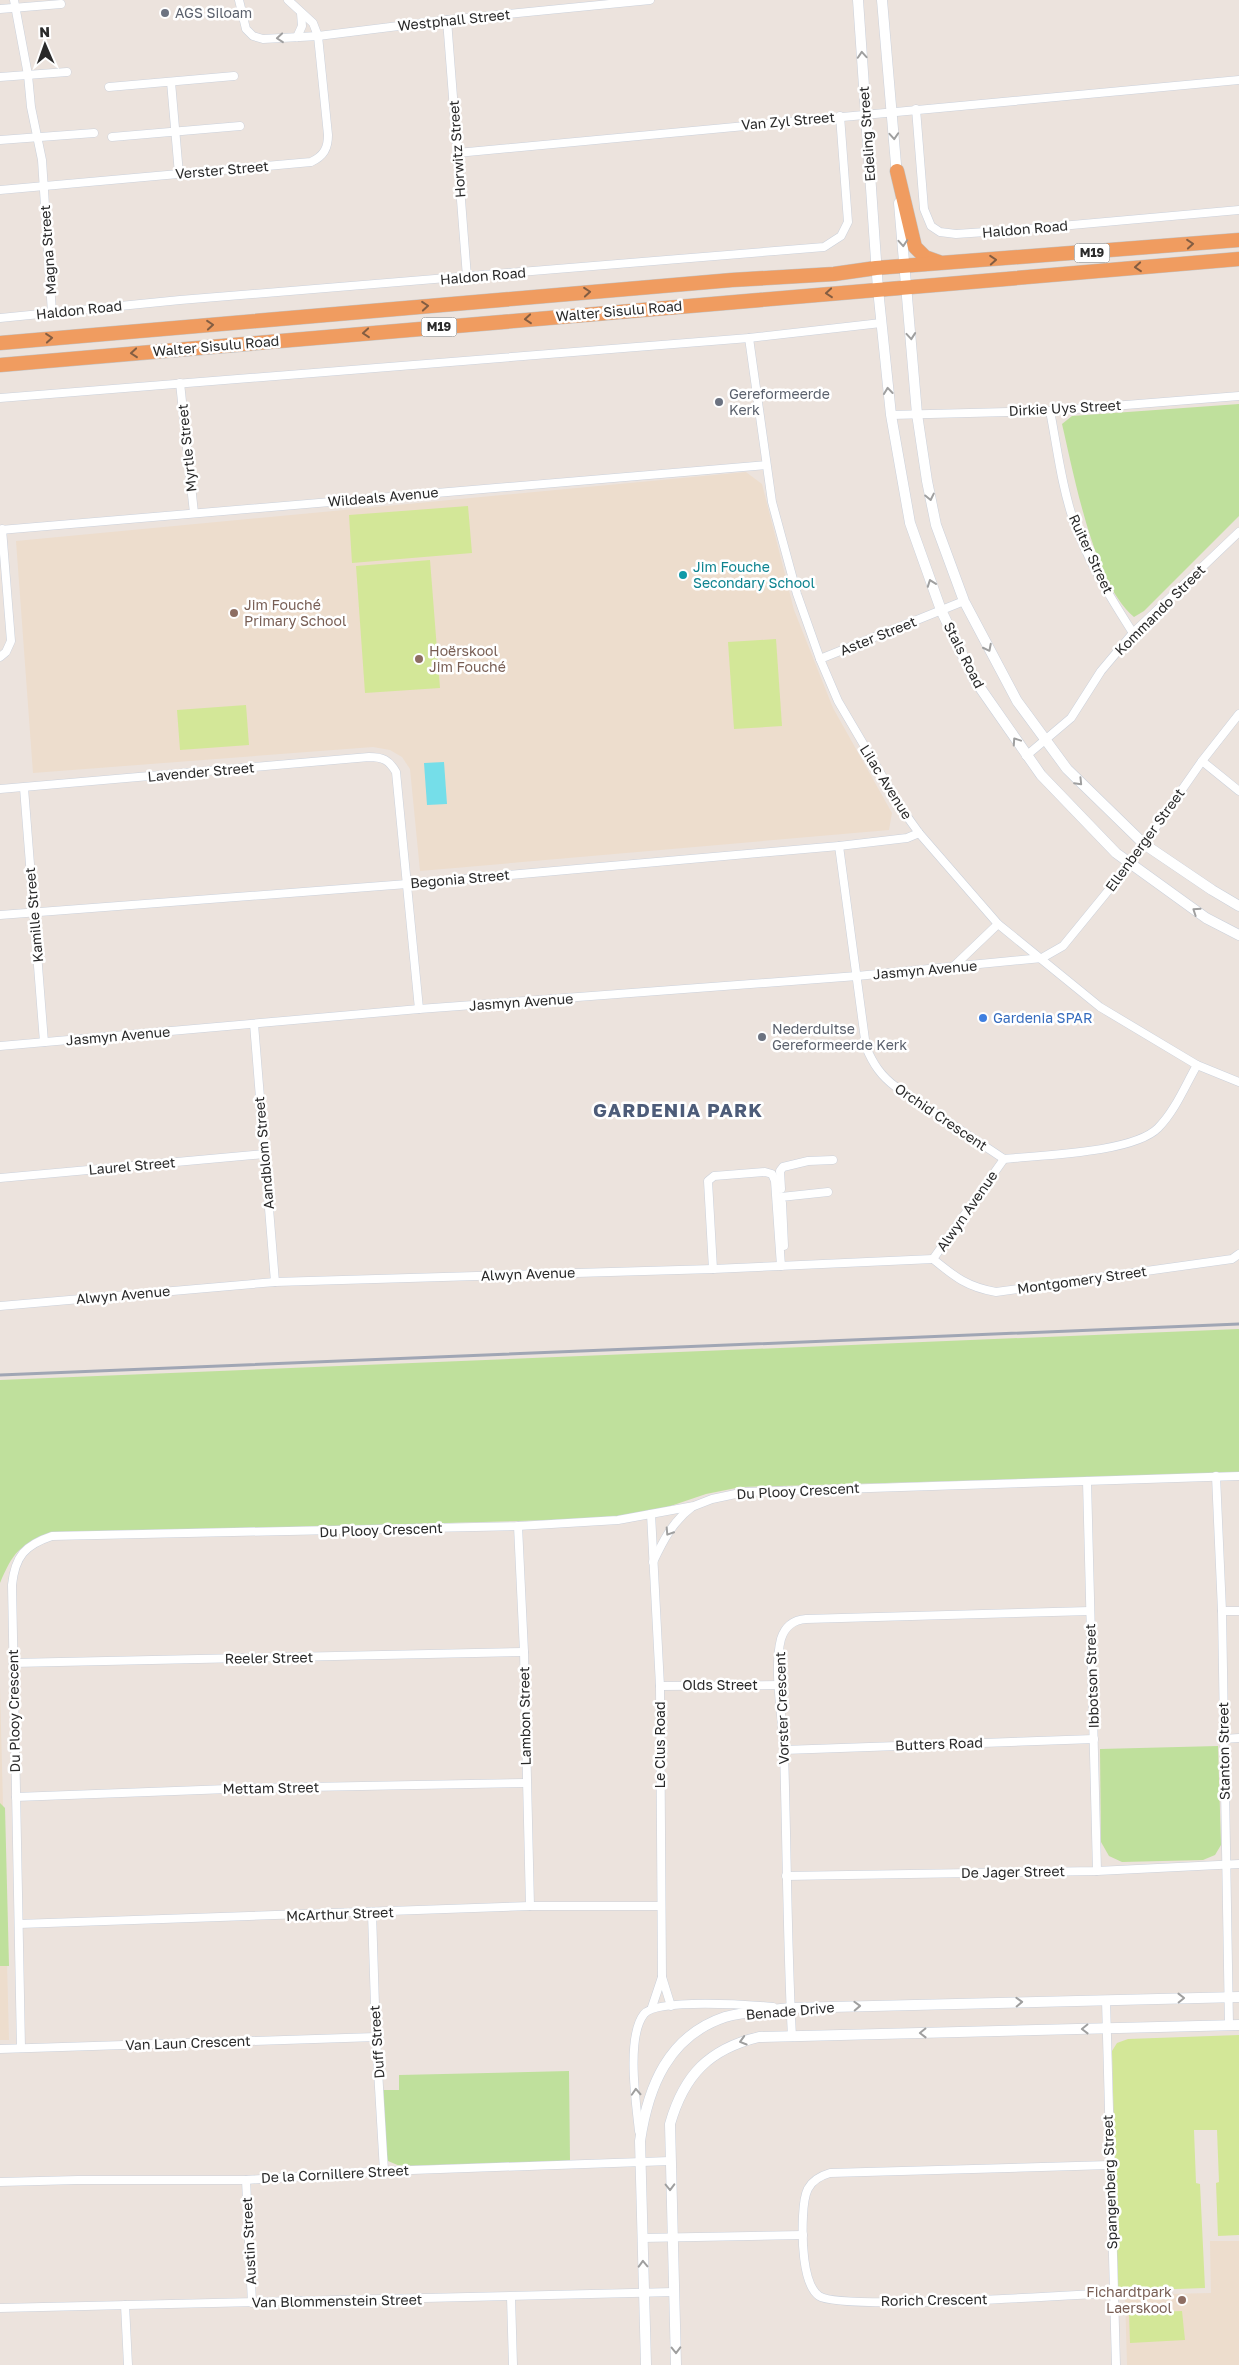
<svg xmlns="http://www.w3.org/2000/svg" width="1239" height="2365" font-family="'Golos Text',sans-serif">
	<rect width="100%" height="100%" fill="#ece3dd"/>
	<g fill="#edddcd">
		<path d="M 746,472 L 762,484 L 794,610 L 833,708 L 892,813 L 889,830 L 420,871 L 410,769 L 402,757 L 390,750 L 373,747 L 33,773 L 16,541 Z"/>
		<path d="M 0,1687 L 9,2040 L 0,2040 Z"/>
		<path d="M 1210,2241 L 1239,2241 L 1239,2365 L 1127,2365 L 1125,2295 L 1211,2293 Z"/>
	</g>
	<g fill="#bfe09c">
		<path d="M 1239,404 L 1239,516 L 1144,611 L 1134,617 C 1094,584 1074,475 1062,424 L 1072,416 Z"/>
		<path d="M 1239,1329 L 1239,1473 L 741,1487 L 706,1494 L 644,1515 L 622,1518 L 51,1534 C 19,1544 13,1553 0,1583 L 0,1380 Z"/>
		<path d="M 1218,1746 L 1221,1845 L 1215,1855 L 1203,1860 L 1122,1862 L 1109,1856 L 1101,1842 L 1100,1749 Z"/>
		<path d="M 0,1803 L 5,1808 L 9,1966 L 0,1966 Z"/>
		<path d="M 569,2071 L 570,2161 L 400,2166 L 388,2161 L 384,2151 L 382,2090 L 399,2090 L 399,2075 Z"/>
	</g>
	<g fill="#d3e798">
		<path d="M 468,506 L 472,553 L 352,563 L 349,515 Z"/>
		<path d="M 430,560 L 440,688 L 365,693 L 356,566 Z"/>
		<path d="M 776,639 L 782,726 L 734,729 L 728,642 Z"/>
		<path d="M 246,705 L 249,745 L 180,750 L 177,710 Z"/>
		<path d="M 1239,2035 L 1239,2235 L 1218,2236 L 1216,2183 L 1219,2182 L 1217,2130 L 1194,2130 L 1196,2183 L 1200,2184 L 1205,2288 L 1118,2291 L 1112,2051 L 1117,2043 L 1128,2039 Z"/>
		<path d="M 1182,2311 L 1185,2340 L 1130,2343 L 1129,2313 Z"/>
	</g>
	<path fill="#75dee9" d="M 444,762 L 447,804 L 427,805 L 424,763 Z"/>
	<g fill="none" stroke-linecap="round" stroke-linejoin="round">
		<g stroke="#cbd1db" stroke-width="9">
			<g id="minor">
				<path d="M 14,0 L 28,75 L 31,107 L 42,160 L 52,313"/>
				<path d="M 239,0 L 246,29 L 253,36 L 263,39 L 318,36 L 447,20 L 650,0"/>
				<path d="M 0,9 L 61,4"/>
				<path d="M 447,20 L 467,277"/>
				<path d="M 297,37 L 302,26 L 301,13"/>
				<path d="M 0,77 L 67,72"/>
				<path d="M 171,82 L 179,174"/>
				<path d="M 109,87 L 234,76"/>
				<path d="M 916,109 L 924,209 L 931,226 L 940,232 L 956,234 L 1015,230 L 1239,210"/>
				<path d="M 112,137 L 240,126"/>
				<path d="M 0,140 L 94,133"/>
				<path d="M 457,153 L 1239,80"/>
				<path d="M 0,190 L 311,162 C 324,156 328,148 328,135 L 318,36 L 313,23 L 288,0"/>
				<path d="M 0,318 L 180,300 L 824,247 L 841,236 L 848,222 L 840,116"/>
				<path d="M 749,338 L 772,502 L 797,594 L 820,659 L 838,701 L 901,808 L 919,833 L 998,924 L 1100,1007 L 1197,1065 L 1239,1082"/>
				<path d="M 180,383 L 194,513"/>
				<path d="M 0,398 L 749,338 L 881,323"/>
				<path d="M 1050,411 C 1057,446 1061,484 1073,519 C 1087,560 1110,597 1133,633"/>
				<path d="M 891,415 L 1050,411 L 1239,396"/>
				<path d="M 0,530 L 766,465"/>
				<path d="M 0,657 L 6,652 L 11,641 L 2,529"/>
				<path d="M 820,659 L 964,601"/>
				<path d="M 1026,756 L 1071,718 L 1101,671 L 1133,633 L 1239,532"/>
				<path d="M 1202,761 L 1239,791"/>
				<path d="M 24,788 L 44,1042"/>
				<path d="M 0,789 L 369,757 C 383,757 389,760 396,772 L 419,1009"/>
				<path d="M 839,846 L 866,1047 C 873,1064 881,1076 896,1087 L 1004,1159 C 1041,1155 1133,1153 1158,1128 C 1175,1111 1185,1086 1197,1065"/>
				<path d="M 0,915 L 407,884 L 839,846 L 907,838 L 919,833"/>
				<path d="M 953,967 L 998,924"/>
				<path d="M 254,1024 L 275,1282"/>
				<path d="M 0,1046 L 419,1009 L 857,976 L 1042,958 L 1063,946 L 1130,864 L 1202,761 L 1239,714"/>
				<path d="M 0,1178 L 264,1154"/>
				<path d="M 781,1189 L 780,1171 L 783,1167 L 808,1161 L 833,1160"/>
				<path d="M 781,1197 L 828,1192"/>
				<path d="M 782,1203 L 784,1246"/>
				<path d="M 933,1259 C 955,1277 967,1287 996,1292 L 1232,1259 L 1239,1254"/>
				<path d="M 933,1259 L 1004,1159"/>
				<path d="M 713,1269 L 708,1181 L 714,1176 L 765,1172 L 772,1174 L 775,1181 L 781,1266"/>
				<path d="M 0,1306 L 275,1282 L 713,1269 L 933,1259"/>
				<path d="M 1216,1476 L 1222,1611 L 1229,2025"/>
				<path d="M 1087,1481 L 1097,1871"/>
				<path d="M 651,1514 L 660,1686 L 662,1977 L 671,2006"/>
				<path d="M 518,1526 L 524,1652 L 530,1906"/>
				<path d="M 653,1562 C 663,1541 673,1521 692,1507"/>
				<path d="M 1222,1611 L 1239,1611"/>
				<path d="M 13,1663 L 524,1652"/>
				<path d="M 660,1686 L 780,1685"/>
				<path d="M 1223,1739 L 1239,1738"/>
				<path d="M 784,1750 L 1094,1739"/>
				<path d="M 16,1797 L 254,1788 L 526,1783"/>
				<path d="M 786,1876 L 1097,1871 L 1239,1864"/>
				<path d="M 372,1913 L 376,2037 L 384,2171"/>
				<path d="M 19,1924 L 530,1906 L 661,1906"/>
				<path d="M 1106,2000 L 1116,2365"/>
				<path d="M 652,2007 L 662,1977"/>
				<path d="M 792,2037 C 787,1942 787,1847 784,1752 C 783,1719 773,1670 781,1639 C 785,1626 793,1620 806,1619 L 1090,1611"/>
				<path d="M 21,2048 L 12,1585 C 15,1556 25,1545 52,1536 L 518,1526 L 618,1520 L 694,1506 L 712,1499 L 745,1492 L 1239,1476"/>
				<path d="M 0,2049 L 376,2037"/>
				<path d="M 639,2131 C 636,2103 626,2037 644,2014 C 657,1998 751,2005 773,2007"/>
				<path d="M 1110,2165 L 830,2173 C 806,2180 804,2194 803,2216 C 802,2236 802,2284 819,2296 C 841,2311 1072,2295 1114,2293"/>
				<path d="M 246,2180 L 252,2303"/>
				<path d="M 0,2182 L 78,2180 L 246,2180 L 384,2171 L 670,2161"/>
				<path d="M 642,2238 L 803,2235"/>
				<path d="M 511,2297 L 513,2365"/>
				<path d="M 125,2305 L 128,2365"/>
				<path d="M 0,2308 L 674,2292"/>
			</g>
		</g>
		<g stroke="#cbd1db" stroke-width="11">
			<g id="tertiary">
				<path d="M 858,0 L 878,289 L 891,415 L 910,523 L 941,610 L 974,679 L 1041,775 L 1116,853 L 1206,918 L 1239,935"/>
				<path d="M 882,0 L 897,176"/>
				<path d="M 899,203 L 917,414 L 927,481 L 936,525 L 964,601 L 1017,701 L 1067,769 L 1144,844 L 1212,890 L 1239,906"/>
				<path d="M 646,2365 L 640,2141 C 648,2087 668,2036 725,2017 C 745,2011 769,2011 790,2008 L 1239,1997"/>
				<path d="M 676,2365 L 670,2124 C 684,2075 709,2049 759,2037 L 1239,2025"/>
			</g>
		</g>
		<g stroke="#c3c3c3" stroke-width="15">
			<g id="trunk">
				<path d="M 897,171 L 915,247 L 925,257 L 939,262"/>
				<path d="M 0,343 L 732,280 L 834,274 L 876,268 L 1239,240"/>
				<path d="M 0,365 L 1239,259"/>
			</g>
		</g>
		<use href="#minor" stroke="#fff" stroke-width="8"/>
		<use href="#tertiary" stroke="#fff" stroke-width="10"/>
		<use href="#trunk" stroke="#f09c60" stroke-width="14"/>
		<path stroke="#a0a6b4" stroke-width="3" d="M 0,1375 L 1239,1324"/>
	</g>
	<defs><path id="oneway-chevron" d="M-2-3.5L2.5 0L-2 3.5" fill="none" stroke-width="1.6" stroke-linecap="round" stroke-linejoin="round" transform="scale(1.25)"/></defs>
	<g stroke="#9f9f9f">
		<use href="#oneway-chevron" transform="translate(280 38) rotate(175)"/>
		<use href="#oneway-chevron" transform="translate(862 55) rotate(-94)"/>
		<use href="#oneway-chevron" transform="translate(894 136) rotate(86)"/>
		<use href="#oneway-chevron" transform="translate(903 243) rotate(86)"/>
		<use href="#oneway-chevron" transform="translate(911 336) rotate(85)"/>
		<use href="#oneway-chevron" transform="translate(888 391) rotate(-96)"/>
		<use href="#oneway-chevron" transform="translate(930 497) rotate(78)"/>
		<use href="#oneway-chevron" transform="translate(931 583) rotate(-110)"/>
		<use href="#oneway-chevron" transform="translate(988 648) rotate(63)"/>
		<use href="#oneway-chevron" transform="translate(1016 741) rotate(-124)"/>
		<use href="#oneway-chevron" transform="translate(1079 782) rotate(46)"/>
		<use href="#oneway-chevron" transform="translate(1196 911) rotate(-146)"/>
		<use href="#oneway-chevron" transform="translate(669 1532) rotate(123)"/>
		<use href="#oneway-chevron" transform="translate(1181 1998) rotate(-1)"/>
		<use href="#oneway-chevron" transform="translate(1019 2002) rotate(-2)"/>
		<use href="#oneway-chevron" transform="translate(857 2006) rotate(-2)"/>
		<use href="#oneway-chevron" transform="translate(1085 2029) rotate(179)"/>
		<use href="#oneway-chevron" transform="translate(923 2033) rotate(179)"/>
		<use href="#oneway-chevron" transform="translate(743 2041) rotate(164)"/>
		<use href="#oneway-chevron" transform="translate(636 2092) rotate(-93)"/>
		<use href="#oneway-chevron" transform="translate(670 2187) rotate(89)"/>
		<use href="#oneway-chevron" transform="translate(643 2264) rotate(-92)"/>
		<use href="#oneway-chevron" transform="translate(676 2350) rotate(89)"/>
	</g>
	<g stroke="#835d42">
		<use href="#oneway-chevron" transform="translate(1190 244) rotate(-5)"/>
		<use href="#oneway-chevron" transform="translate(993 260) rotate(-4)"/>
		<use href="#oneway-chevron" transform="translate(1138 267) rotate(175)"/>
		<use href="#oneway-chevron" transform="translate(587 292) rotate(-5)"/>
		<use href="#oneway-chevron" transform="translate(829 293) rotate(175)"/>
		<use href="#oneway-chevron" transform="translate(425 306) rotate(-5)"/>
		<use href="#oneway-chevron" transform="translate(528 319) rotate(175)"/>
		<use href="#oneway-chevron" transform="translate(210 325) rotate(-5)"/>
		<use href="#oneway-chevron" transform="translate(366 333) rotate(175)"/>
		<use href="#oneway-chevron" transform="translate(49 338) rotate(-5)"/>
		<use href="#oneway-chevron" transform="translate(134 353) rotate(175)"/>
	</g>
	<g fill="#6b7280" stroke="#fff" stroke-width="2">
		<circle cx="165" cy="13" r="5"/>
		<circle cx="719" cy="402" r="5"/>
		<circle cx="762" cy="1037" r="5"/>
	</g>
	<circle fill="#0f9aa8" stroke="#fff" stroke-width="2" cx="683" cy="575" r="5"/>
	<g fill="#8d6e63" stroke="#fff" stroke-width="2">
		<circle cx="234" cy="613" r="5"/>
		<circle cx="419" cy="659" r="5"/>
		<circle cx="1182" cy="2300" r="5"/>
	</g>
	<circle fill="#3f7fe0" stroke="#fff" stroke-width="2" cx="983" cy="1018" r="5"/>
	<g text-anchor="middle" stroke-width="5" stroke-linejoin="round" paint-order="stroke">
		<g fill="#fff" stroke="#6a6a6a" stroke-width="1">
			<rect x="1074.5" y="243.5" width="35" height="19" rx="4"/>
			<rect x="421.5" y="317.5" width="35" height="19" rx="4"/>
		</g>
		<g font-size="12" font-weight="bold" fill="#2a2a2a">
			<text x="1092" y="257">M19</text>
			<text x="439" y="331">M19</text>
		</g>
		<g font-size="14" fill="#5b616d" stroke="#fff" text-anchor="start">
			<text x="175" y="18">AGS Siloam</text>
			<text x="729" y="399">Gereformeerde<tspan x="729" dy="16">Kerk</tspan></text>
			<text x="772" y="1034">Nederduitse<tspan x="772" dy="16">Gereformeerde Kerk</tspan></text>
		</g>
		<g font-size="14" fill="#2a2a2a" stroke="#fff">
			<text transform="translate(454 20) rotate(-6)" y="5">Westphall Street</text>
			<text transform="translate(788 121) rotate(-5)" y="5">Van Zyl Street</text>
			<text transform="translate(867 134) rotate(-94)" y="5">Edeling Street</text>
			<text transform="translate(457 149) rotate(-94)" y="5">Horwitz Street</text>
			<text transform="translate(222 170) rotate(-5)" y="5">Verster Street</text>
			<text transform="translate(1025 229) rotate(-5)" y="5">Haldon Road</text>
			<text transform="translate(48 250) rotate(-94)" y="5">Magna Street</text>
			<text transform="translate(483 276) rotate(-5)" y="5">Haldon Road</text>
			<text transform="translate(79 310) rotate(-6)" y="5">Haldon Road</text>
			<text transform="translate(619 311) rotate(-5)" y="5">Walter Sisulu Road</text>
			<text transform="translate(216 346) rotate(-5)" y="5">Walter Sisulu Road</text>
			<text transform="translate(1065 408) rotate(-3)" y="5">Dirkie Uys Street</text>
			<text transform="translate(187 448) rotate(-96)" y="5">Myrtle Street</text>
			<text transform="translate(383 497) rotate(-5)" y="5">Wildeals Avenue</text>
			<text transform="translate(1091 554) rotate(65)" y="5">Ruiter Street</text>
			<text transform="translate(1160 610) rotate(-45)" y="5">Kommando Street</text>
			<text transform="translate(878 636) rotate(-22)" y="5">Aster Street</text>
			<text transform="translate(964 655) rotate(63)" y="5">Stals Road</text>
			<text transform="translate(201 772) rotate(-5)" y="5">Lavender Street</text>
			<text transform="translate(886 782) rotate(58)" y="5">Lilac Avenue</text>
			<text transform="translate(1145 840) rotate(-54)" y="5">Ellenberger Street</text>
			<text transform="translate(460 879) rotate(-5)" y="5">Begonia Street</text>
			<text transform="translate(34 915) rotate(-95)" y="5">Kamille Street</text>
			<text transform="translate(925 970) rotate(-5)" y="5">Jasmyn Avenue</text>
			<text transform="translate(521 1002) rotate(-4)" y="5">Jasmyn Avenue</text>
			<text transform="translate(118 1036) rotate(-5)" y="5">Jasmyn Avenue</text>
			<text transform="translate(941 1117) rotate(34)" y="5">Orchid Crescent</text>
			<text transform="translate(264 1153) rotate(-95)" y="5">Aandblom Street</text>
			<text transform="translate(132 1166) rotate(-5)" y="5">Laurel Street</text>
			<text transform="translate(967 1211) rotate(-55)" y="5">Alwyn Avenue</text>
			<text transform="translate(528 1274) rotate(-2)" y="5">Alwyn Avenue</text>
			<text transform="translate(1082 1280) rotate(-8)" y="5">Montgomery Street</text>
			<text transform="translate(123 1295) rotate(-5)" y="5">Alwyn Avenue</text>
			<text transform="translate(798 1491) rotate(-3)" y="5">Du Plooy Crescent</text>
			<text transform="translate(381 1530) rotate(-2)" y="5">Du Plooy Crescent</text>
			<text transform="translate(269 1658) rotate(-1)" y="5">Reeler Street</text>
			<text transform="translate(1092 1676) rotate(-92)" y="5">Ibbotson Street</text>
			<text x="720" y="1690">Olds Street</text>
			<text transform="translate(782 1708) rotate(-92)" y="5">Vorster Crescent</text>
			<text transform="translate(14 1711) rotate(-91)" y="5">Du Plooy Crescent</text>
			<text transform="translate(525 1716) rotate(-91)" y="5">Lambon Street</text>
			<text transform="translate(939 1744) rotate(-2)" y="5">Butters Road</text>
			<text transform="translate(660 1745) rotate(-90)" y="5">Le Clus Road</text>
			<text transform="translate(1224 1751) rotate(-91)" y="5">Stanton Street</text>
			<text transform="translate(271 1788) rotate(-1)" y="5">Mettam Street</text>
			<text transform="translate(1013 1872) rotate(-1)" y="5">De Jager Street</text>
			<text transform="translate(340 1914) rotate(-2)" y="5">McArthur Street</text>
			<text transform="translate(790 2011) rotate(-5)" y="5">Benade Drive</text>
			<text transform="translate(377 2042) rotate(-94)" y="5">Duff Street</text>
			<text transform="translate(188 2043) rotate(-2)" y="5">Van Laun Crescent</text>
			<text transform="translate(335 2174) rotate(-3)" y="5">De la Cornillere Street</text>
			<text transform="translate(1110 2182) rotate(-92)" y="5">Spangenberg Street</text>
			<text transform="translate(249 2241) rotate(-93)" y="5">Austin Street</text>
			<text transform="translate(934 2300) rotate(-1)" y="5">Rorich Crescent</text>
			<text transform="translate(337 2301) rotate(-1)" y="5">Van Blommenstein Street</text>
		</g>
		<g font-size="14" fill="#0d838f" stroke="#fff" text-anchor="start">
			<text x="693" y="572">Jim Fouche<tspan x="693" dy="16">Secondary School</tspan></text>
		</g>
		<g font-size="14" fill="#785e54" stroke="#fff" text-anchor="start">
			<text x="244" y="610">Jim Fouché<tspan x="244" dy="16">Primary School</tspan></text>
			<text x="429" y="656">Hoërskool<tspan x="429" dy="16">Jim Fouché</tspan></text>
			<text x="1172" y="2297" text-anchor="end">Fichardtpark<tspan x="1172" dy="16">Laerskool</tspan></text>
		</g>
		<g font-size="14" fill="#366cbe" stroke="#fff" text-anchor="start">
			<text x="993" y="1023">Gardenia SPAR</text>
		</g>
		<g font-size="19" font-weight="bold" letter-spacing="1" fill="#4d5c79" stroke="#fff">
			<text x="678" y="1117">GARDENIA PARK</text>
		</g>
	</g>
	<g transform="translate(45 45) rotate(358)" stroke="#ffffff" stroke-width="4" paint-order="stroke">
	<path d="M0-4L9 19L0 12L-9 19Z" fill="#2a2a2a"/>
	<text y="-8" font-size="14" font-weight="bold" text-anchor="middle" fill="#2a2a2a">N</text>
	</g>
</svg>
